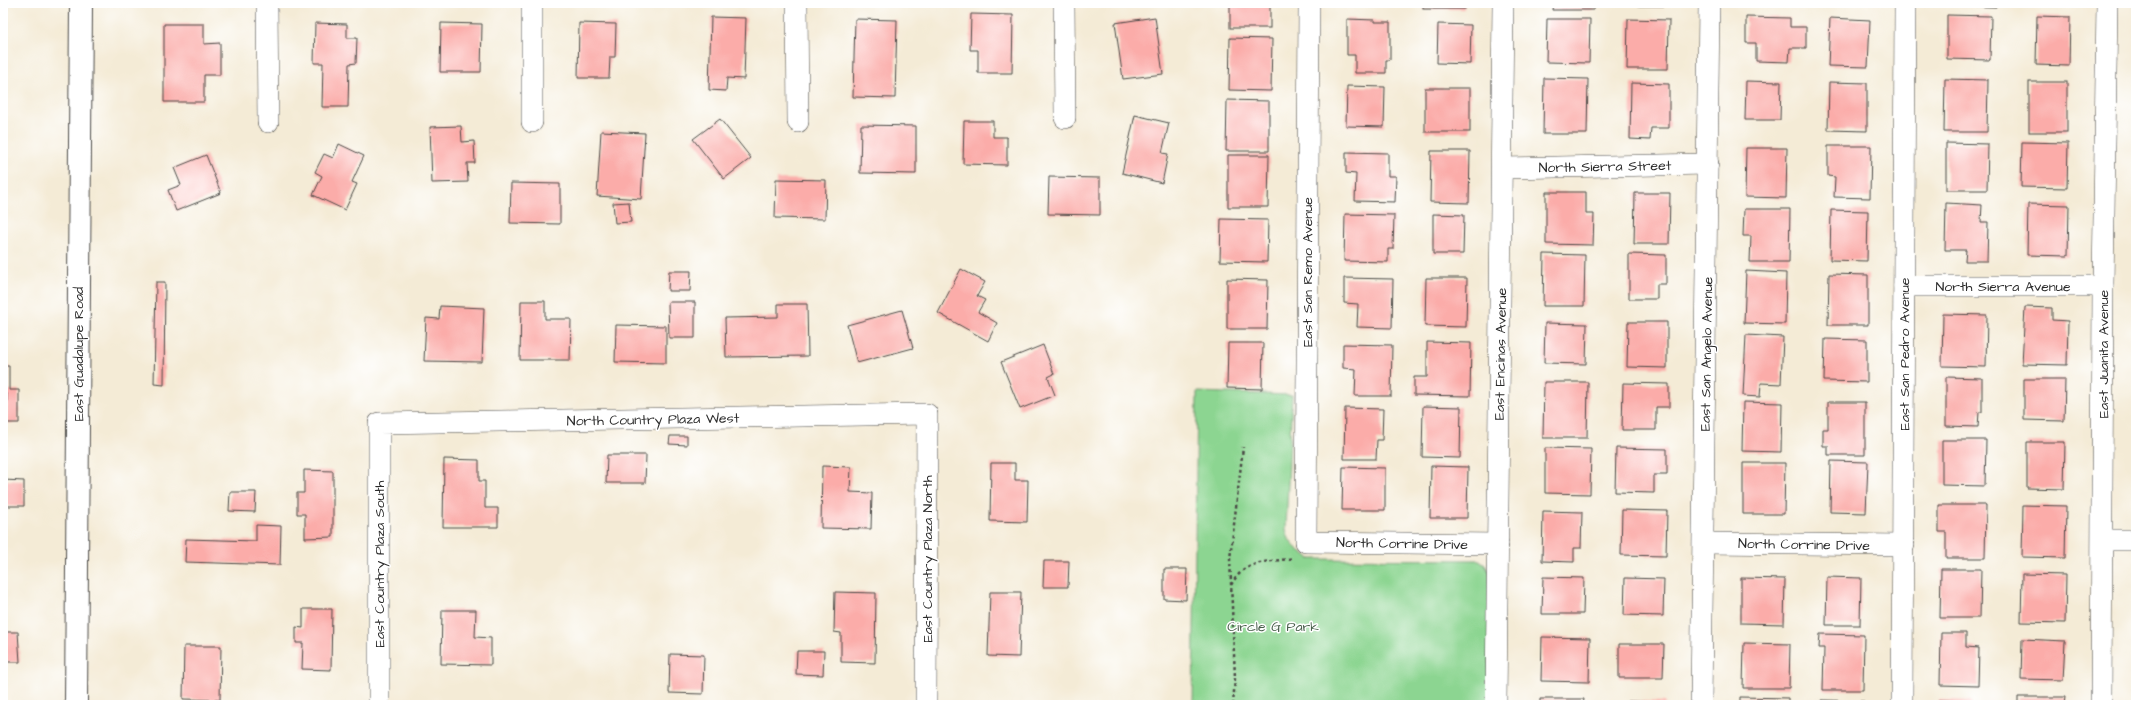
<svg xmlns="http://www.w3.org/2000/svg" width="2139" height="708" font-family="'Architects Daughter',sans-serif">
	<rect width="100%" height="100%" fill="#fff"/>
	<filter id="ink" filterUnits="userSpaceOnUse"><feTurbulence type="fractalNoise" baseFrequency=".025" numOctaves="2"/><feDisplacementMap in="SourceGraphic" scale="8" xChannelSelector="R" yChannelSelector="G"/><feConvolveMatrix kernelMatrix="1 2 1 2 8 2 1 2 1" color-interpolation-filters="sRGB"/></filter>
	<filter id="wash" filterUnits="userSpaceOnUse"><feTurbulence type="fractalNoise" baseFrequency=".012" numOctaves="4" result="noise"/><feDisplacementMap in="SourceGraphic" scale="16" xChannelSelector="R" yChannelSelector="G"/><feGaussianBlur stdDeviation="0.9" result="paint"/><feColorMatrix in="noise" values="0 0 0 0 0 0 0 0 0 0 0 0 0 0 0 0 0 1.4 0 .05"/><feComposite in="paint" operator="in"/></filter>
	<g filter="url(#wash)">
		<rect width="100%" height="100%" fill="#f4ebd6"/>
		<path fill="#8cd591" stroke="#5c805e" d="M 1197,392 L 1292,395 L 1286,529 C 1289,546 1298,549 1311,559 L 1478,560 L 1485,565 L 1490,573 L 1489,705 L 1193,705 Z"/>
		<g id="blocks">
			<g fill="#fbaca9">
				<rect x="1230" y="3" width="40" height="25"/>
				<rect x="1423" y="3" width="41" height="6"/>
				<path d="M 1553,3 L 1594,3 L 1594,10 L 1552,10 Z"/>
				<rect x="1639" y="3" width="30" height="3"/>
				<path d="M 1956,3 L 1996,3 L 1996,7 L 1956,6 Z"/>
				<path d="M 2023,3 L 2057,3 L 2057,6 L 2023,5 Z"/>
				<path d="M 971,14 L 1013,15 L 1012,73 L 978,73 L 978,50 L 970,50 Z"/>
				<path d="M 1947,15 L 1991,16 L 1990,60 L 1947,59 Z"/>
				<path d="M 2037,16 L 2070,17 L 2069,66 L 2036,65 Z"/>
				<path d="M 711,17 L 746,18 L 744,79 L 727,78 L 726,91 L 709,90 Z"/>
				<path d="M 1155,17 L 1163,74 L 1123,79 L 1115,23 Z"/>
				<path d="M 1746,17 L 1790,18 L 1790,27 L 1806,27 L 1806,48 L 1790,48 L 1789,62 L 1756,61 L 1756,43 L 1746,43 Z"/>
				<path d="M 1830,18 L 1870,20 L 1868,67 L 1828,66 Z"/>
				<path d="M 855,19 L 897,20 L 895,98 L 853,97 Z"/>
				<path d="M 1347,19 L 1375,20 L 1375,22 L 1390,22 L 1390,60 L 1386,60 L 1386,73 L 1355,73 L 1355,55 L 1347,55 Z"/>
				<path d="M 1547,19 L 1590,19 L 1589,63 L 1546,62 Z"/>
				<path d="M 1628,19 L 1669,20 L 1668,69 L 1627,69 Z"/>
				<path d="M 315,23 L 347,24 L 347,38 L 357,38 L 356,63 L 349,64 L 348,107 L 322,107 L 323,63 L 314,63 Z"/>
				<path d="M 441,23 L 482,24 L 481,72 L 440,72 Z"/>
				<path d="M 579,23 L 616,24 L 615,57 L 610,57 L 609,78 L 578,78 Z"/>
				<path d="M 164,24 L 204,24 L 204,44 L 220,43 L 220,75 L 204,75 L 204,102 L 164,102 Z"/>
				<path d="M 1438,24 L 1471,25 L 1470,64 L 1437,63 Z"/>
				<path d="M 1230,38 L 1272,39 L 1271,91 L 1229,90 Z"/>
				<path d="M 1544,78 L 1588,79 L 1587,134 L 1543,134 Z"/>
				<path d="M 1945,79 L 1988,80 L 1987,132 L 1944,132 Z"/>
				<path d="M 1746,81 L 1781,82 L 1780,120 L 1745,120 Z"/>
				<path d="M 1829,82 L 1867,83 L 1867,131 L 1828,130 Z"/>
				<rect x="2029" y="82" width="38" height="50"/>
				<path d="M 1631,83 L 1669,84 L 1669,128 L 1651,128 L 1650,140 L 1630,139 Z"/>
				<path d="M 1347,86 L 1385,87 L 1384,127 L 1346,126 Z"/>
				<rect x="1425" y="88" width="45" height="44"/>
				<path d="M 1227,100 L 1269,101 L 1269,151 L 1226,151 Z"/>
				<path d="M 1135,115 L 1169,123 L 1162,153 L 1168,154 L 1162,183 L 1122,173 Z"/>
				<path d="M 720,119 L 751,158 L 724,179 L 693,139 Z"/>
				<path d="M 964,121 L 993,121 L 993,137 L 1007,137 L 1007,165 L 963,164 Z"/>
				<path d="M 861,125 L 916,126 L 916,174 L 860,173 Z"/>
				<path d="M 461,126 L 462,142 L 474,141 L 475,163 L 467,163 L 468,182 L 432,183 L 430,127 Z"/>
				<path d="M 601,131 L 645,133 L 641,199 L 597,196 Z"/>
				<path d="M 2022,142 L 2068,143 L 2067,188 L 2021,187 Z"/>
				<path d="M 1946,143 L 1988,144 L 1987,190 L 1946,190 Z"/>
				<path d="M 339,144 L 364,156 L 352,182 L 357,184 L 345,210 L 313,195 L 322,176 L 315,172 L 324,154 L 333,158 Z"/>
				<path d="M 1828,146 L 1871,146 L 1870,198 L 1834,197 L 1835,177 L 1828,176 Z"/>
				<path d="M 1746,148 L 1787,148 L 1786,198 L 1745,197 Z"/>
				<path d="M 1431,151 L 1470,151 L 1469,203 L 1430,202 Z"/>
				<path d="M 1346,152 L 1388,153 L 1388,176 L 1396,176 L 1395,202 L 1355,201 L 1356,174 L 1346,173 Z"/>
				<path d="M 206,155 L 221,193 L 176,211 L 168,190 L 181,185 L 174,168 Z"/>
				<path d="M 1228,155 L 1269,155 L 1268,207 L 1228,207 Z"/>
				<path d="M 1049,177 L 1100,178 L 1100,215 L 1048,214 Z"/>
				<path d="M 776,179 L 826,180 L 825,219 L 775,218 Z"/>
				<path d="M 511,183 L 560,184 L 560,224 L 510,223 Z"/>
				<path d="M 1546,192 L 1586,192 L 1586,214 L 1594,214 L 1593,245 L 1546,244 Z"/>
				<path d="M 1635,193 L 1670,193 L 1669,244 L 1634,244 Z"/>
				<path d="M 629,202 L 631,222 L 615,223 L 613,203 Z"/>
				<path d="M 1946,203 L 1982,205 L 1981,222 L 1988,222 L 1987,261 L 1965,261 L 1966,250 L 1945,250 Z"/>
				<path d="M 2028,204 L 2069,205 L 2068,256 L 2027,255 Z"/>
				<path d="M 1744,209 L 1790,209 L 1789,262 L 1750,262 L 1751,236 L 1743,236 Z"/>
				<path d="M 1831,210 L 1868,211 L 1867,261 L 1830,260 Z"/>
				<path d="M 1345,214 L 1394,215 L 1393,249 L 1388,249 L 1388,262 L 1344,261 Z"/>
				<path d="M 1433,214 L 1464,215 L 1463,254 L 1433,254 Z"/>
				<path d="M 1221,219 L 1268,220 L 1267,262 L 1220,261 Z"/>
				<path d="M 1544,254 L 1585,255 L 1584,306 L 1543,306 Z"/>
				<path d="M 1629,254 L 1666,255 L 1666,284 L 1657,284 L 1657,299 L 1629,299 Z"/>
				<path d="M 961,269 L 985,282 L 977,296 L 985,300 L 978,312 L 997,323 L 988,341 L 938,313 Z"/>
				<path d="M 669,271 L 691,271 L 690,291 L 668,291 Z"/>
				<path d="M 1746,271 L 1786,273 L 1785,324 L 1744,323 Z"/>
				<path d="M 1829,274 L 1868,275 L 1868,325 L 1828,325 Z"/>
				<path d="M 1344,278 L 1393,279 L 1392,328 L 1357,327 L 1358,304 L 1344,303 Z"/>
				<path d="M 1426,278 L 1467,278 L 1466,327 L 1425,326 Z"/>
				<path d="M 1227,279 L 1268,280 L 1267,329 L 1227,329 Z"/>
				<path d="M 156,282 L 165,282 L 164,385 L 154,384 Z"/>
				<path d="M 521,301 L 545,301 L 545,319 L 571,319 L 570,360 L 520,360 Z"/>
				<path d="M 668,302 L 695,302 L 695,338 L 669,338 Z"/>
				<path d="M 778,304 L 807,304 L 808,356 L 726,357 L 725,318 L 778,317 Z"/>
				<path d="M 440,306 L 484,308 L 482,362 L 424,361 L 426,318 L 439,319 Z"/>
				<path d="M 2025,307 L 2052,308 L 2052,320 L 2068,321 L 2067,365 L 2022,364 Z"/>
				<path d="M 902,310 L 913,348 L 857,363 L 847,325 Z"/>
				<path d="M 1943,314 L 1987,315 L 1986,367 L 1942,366 Z"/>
				<path d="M 1628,322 L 1667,322 L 1667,368 L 1627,367 Z"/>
				<path d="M 1545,323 L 1587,324 L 1586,364 L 1544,363 Z"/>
				<path d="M 616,325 L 666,326 L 666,363 L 615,362 Z"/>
				<path d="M 1746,335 L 1783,337 L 1781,384 L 1761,383 L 1760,397 L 1743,396 Z"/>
				<path d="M 1825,339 L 1867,340 L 1867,382 L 1824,381 Z"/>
				<path d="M 1427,342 L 1471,343 L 1470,396 L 1414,395 L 1414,377 L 1427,377 Z"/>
				<path d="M 1228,343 L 1263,343 L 1262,389 L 1227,388 Z"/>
				<path d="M 1343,344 L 1392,345 L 1391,396 L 1355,396 L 1356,369 L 1343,368 Z"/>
				<path d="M 1043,345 L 1054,374 L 1048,377 L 1055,395 L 1020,409 L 1001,362 Z"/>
				<path d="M 3,366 L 9,366 L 9,390 L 19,390 L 19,423 L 7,423 L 7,394 L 3,394 Z"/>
				<path d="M 1946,377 L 1982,378 L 1982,412 L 1979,412 L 1978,427 L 1946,426 Z"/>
				<path d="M 2024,379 L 2065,379 L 2064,421 L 2024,420 Z"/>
				<path d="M 1544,382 L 1588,382 L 1587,438 L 1543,438 Z"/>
				<path d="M 1623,383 L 1669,384 L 1669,407 L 1656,407 L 1656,430 L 1622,430 Z"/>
				<path d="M 1743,402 L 1782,403 L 1781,452 L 1742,451 Z"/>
				<path d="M 1828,402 L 1865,402 L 1865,455 L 1828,455 L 1828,446 L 1823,446 L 1823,429 L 1828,429 Z"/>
				<path d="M 1423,406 L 1461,407 L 1460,458 L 1422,457 Z"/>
				<path d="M 1345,408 L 1383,409 L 1382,440 L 1377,440 L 1376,459 L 1344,459 Z"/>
				<path d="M 670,436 L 687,436 L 687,445 L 669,444 Z"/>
				<path d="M 1942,440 L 1986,440 L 1985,486 L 1942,485 Z"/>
				<path d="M 2027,442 L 2065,442 L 2064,489 L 2027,488 Z"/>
				<path d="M 1545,448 L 1591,449 L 1590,494 L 1545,493 Z"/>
				<path d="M 1616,448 L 1667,449 L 1667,475 L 1654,475 L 1654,493 L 1615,492 Z"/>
				<path d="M 607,455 L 646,455 L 645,483 L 606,483 Z"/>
				<path d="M 444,459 L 479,460 L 479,481 L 485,481 L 485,508 L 498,508 L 498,527 L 443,527 Z"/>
				<path d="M 1831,461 L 1868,462 L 1866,513 L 1830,512 Z"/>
				<path d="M 991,463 L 1015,463 L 1015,480 L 1028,480 L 1027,522 L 990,521 Z"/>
				<path d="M 1743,463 L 1785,463 L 1784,514 L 1743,514 Z"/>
				<path d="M 822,466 L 851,467 L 850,492 L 872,493 L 871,529 L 821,528 Z"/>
				<path d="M 1431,466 L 1468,467 L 1467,518 L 1430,518 Z"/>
				<path d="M 1343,467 L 1385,468 L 1385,510 L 1342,510 Z"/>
				<path d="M 304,470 L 333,471 L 333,537 L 305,538 L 305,514 L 297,514 L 297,493 L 304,493 Z"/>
				<path d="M 3,480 L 24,481 L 24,506 L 3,506 Z"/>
				<path d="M 230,492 L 256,492 L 255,512 L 229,511 Z"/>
				<path d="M 1939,505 L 1986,505 L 1985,558 L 1946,558 L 1946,532 L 1939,532 Z"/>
				<path d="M 2023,505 L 2066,506 L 2065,558 L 2022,557 Z"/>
				<path d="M 1622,510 L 1667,511 L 1666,556 L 1621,555 Z"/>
				<path d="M 1543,511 L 1582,512 L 1581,548 L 1574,548 L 1574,562 L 1542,561 Z"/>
				<path d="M 256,525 L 281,526 L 280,565 L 185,562 L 186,539 L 256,541 Z"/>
				<path d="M 1044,561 L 1069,561 L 1068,587 L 1043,587 Z"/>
				<path d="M 1164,569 L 1187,569 L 1186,600 L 1164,599 Z"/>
				<path d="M 1941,569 L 1981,569 L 1980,618 L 1940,618 Z"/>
				<path d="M 2022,574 L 2066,575 L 2065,623 L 2021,622 Z"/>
				<path d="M 1543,577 L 1584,578 L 1583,614 L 1542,614 Z"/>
				<path d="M 1827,577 L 1861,578 L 1860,625 L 1826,625 Z"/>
				<path d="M 1625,578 L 1664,579 L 1663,616 L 1624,615 Z"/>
				<path d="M 1741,578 L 1785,579 L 1784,624 L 1741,623 Z"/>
				<path d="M 835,592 L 876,593 L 875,663 L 841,662 L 841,633 L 834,632 Z"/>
				<path d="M 990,592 L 1021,592 L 1019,657 L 988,656 Z"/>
				<path d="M 303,609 L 332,609 L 331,670 L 302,669 L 303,643 L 296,643 L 296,627 L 303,628 Z"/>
				<path d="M 442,610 L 476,610 L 475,637 L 491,638 L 491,665 L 441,664 Z"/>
				<path d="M 3,632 L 18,632 L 20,662 L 3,662 Z"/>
				<path d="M 1941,633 L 1966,633 L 1966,647 L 1979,648 L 1978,686 L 1940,685 Z"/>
				<path d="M 1820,634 L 1864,635 L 1863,690 L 1823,690 L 1824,648 L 1819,648 Z"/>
				<path d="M 1542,637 L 1590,638 L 1589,682 L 1541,681 Z"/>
				<path d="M 2022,639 L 2065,641 L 2063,680 L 2021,679 Z"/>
				<path d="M 1744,643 L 1790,644 L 1789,688 L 1743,688 Z"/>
				<path d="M 1619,644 L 1664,644 L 1663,678 L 1619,678 Z"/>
				<path d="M 184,646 L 221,646 L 220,700 L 183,699 Z"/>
				<path d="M 797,651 L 824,651 L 823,675 L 796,674 Z"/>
				<path d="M 670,654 L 704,655 L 703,694 L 669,693 Z"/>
				<path d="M 1740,697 L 1788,698 L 1788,705 L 1740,705 Z"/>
				<path d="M 2018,697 L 2065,697 L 2064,705 L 2018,705 Z"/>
				<path d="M 1540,699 L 1584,699 L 1583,705 L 1540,705 Z"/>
				<path d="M 1821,700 L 1864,701 L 1864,705 L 1821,705 Z"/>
				<path d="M 1939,700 L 1972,701 L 1972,705 L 1939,705 Z"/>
				<path d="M 1628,701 L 1665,702 L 1665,705 L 1628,705 Z"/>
			</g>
		</g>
	</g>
	<g filter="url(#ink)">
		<use href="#blocks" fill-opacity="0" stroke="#494845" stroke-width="1"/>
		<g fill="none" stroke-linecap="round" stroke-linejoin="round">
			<g stroke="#494845" stroke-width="22">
				<g id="street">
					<path d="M 267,3 L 268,122"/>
					<path d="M 532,3 L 532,122"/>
					<path d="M 797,3 L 798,122"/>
					<path d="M 1064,3 L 1065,118"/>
					<path d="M 1309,3 L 1306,542 L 1498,544"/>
					<path d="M 1502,168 L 1708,164"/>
					<path d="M 1904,286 L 2103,286"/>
					<path d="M 2103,540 L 2136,540"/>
					<path d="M 1704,543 L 1904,545"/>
					<path d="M 379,705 L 379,423 L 927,414 L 926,705"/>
					<path d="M 1496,705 L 1503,3"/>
					<path d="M 1701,705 L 1709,3"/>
					<path d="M 1902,705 L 1905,3"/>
					<path d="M 2101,705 L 2103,286 L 2107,3"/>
				</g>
			</g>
			<g stroke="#494845" stroke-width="24">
				<path id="secondary" d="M 76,705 L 81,3"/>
			</g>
			<g stroke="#494845" stroke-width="2.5" stroke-dasharray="3 3" stroke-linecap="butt">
				<path d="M 1231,585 C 1246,558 1269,563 1294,558"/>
				<path d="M 1233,705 L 1235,678 L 1230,559 L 1243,447"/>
			</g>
			<use href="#street" stroke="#fff" stroke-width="21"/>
			<use href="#secondary" stroke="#fff" stroke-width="22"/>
		</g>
	</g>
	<g text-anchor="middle" stroke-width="3" stroke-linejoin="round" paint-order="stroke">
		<g font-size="14" fill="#2b2b2b" stroke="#fff">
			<text transform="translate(1605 166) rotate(-1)" y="5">North Sierra Street</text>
			<text transform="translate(1307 272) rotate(-90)" y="5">East San Remo Avenue</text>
			<text x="2003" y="291">North Sierra Avenue</text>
			<text transform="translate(78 354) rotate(-90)" y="5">East Guadalupe Road</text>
			<text transform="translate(1500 354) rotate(-89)" y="5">East Encinas Avenue</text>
			<text transform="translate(1706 354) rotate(-89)" y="5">East San Angelo Avenue</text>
			<text transform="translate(1904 354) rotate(-90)" y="5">East San Pedro Avenue</text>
			<text transform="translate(2103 354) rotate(-90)" y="5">East Juanita Avenue</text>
			<text transform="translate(653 419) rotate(-1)" y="5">North Country Plaza West</text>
			<text transform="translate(1402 543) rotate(1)" y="5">North Corrine Drive</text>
			<text transform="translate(1804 544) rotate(1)" y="5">North Corrine Drive</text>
			<text transform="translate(927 559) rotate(-90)" y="5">East Country Plaza North</text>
			<text transform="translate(379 564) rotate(-90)" y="5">East Country Plaza South</text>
		</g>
		<g font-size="14" fill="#485e4a" stroke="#fff">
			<text x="1273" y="631">Circle G Park</text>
		</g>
	</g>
	<rect width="2139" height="708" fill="none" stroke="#fff" stroke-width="16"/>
</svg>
